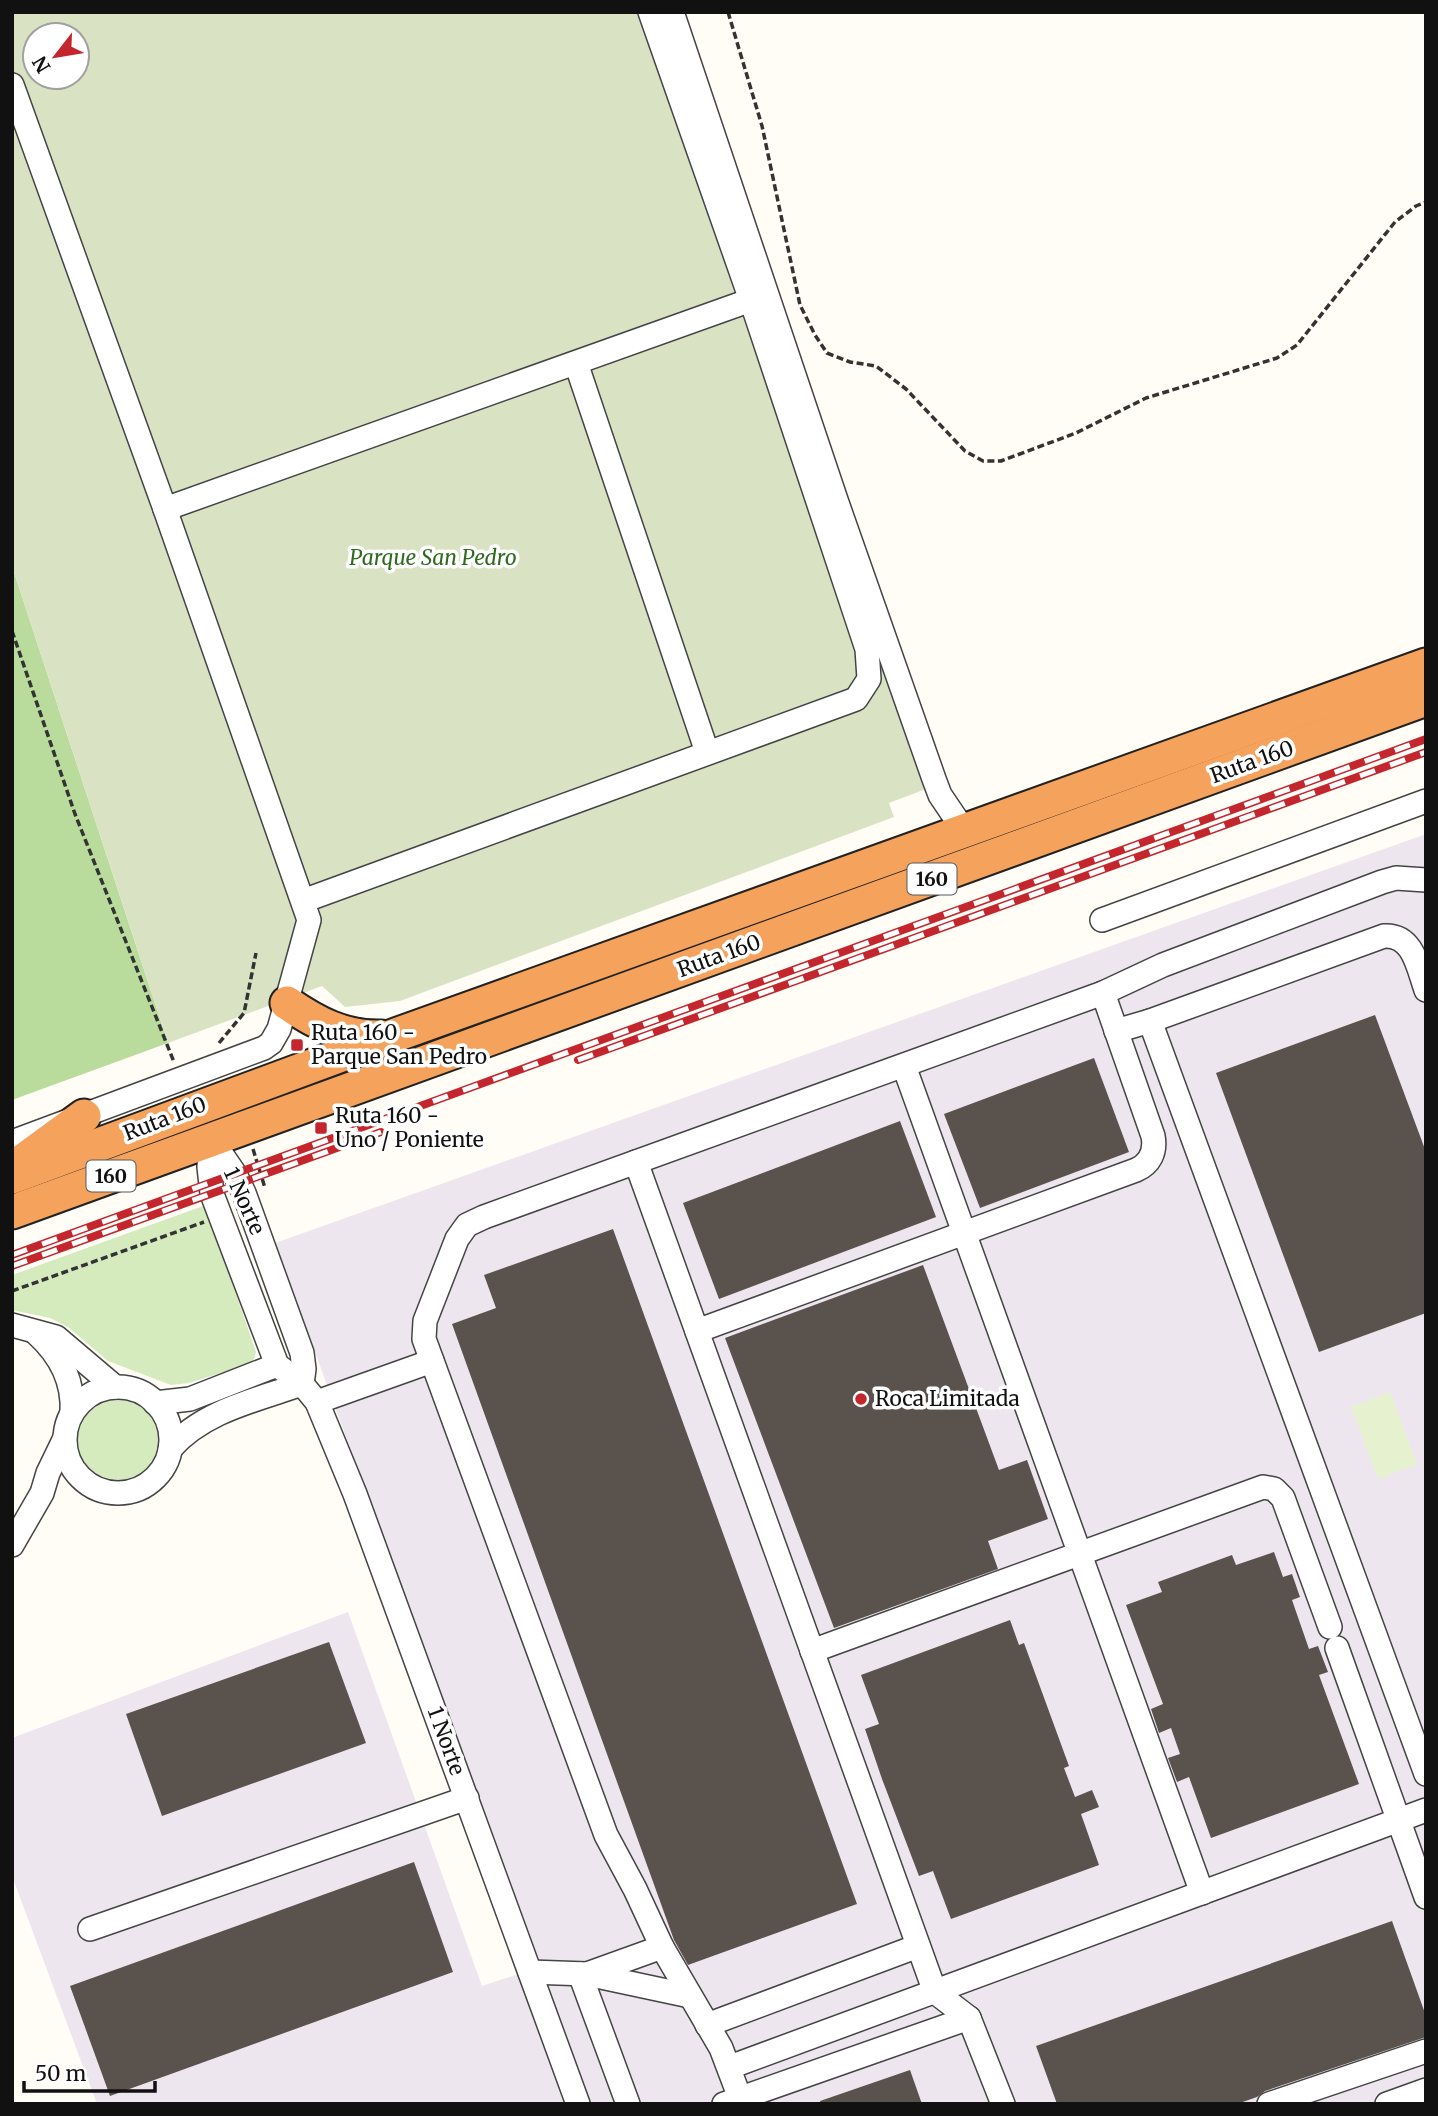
<svg xmlns="http://www.w3.org/2000/svg" width="1438" height="2116" font-family="Merriweather,serif">
	<rect width="100%" height="100%" fill="#fffdf5"/>
	<path fill="#eee6ef" d="M 1426,834 L 1426,2104 L 97,2104 L 12,1876 L 12,1738 L 348,1612 L 482,1986 L 540,1967 L 275,1243 Z"/>
	<g fill="#d5ebbd">
		<path d="M 203,1206 L 207,1210 L 256,1352 L 254,1359 L 249,1364 L 189,1383 L 171,1385 L 108,1361 L 68,1327 L 50,1318 L 12,1310 L 12,1275 Z"/>
		<circle cx="118" cy="1440" r="40"/>
	</g>
	<path fill="#b9dc9c" d="M 12,566 L 168,1043 L 12,1100 Z"/>
	<path fill="#d9e3c4" fill-rule="evenodd" d="M 12,12 L 671,12 L 857,548 L 947,781 L 889,803 L 894,817 L 400,1001 L 345,1007 L 322,986 L 168,1043 L 12,566 ZM 35,35 L 77,35 L 77,77 L 35,77 Z"/>
	<path fill="#e6f2cf" d="M 1390,1392 L 1417,1464 L 1378,1479 L 1351,1407 Z"/>
	<g fill="#5a524d">
		<path d="M 1375,1015 L 1426,1152 L 1426,1313 L 1319,1352 L 1216,1073 Z"/>
		<path d="M 1094,1058 L 1129,1152 L 980,1208 L 944,1114 Z"/>
		<path d="M 900,1121 L 936,1217 L 719,1299 L 683,1203 Z"/>
		<path d="M 613,1229 L 857,1904 L 688,1965 L 674,1940 L 452,1324 L 496,1308 L 484,1275 Z"/>
		<path d="M 923,1265 L 999,1470 L 1027,1460 L 1048,1519 L 988,1541 L 998,1569 L 834,1628 L 725,1338 Z"/>
		<path d="M 1274,1552 L 1283,1577 L 1292,1574 L 1300,1597 L 1292,1600 L 1309,1649 L 1318,1646 L 1328,1672 L 1319,1675 L 1359,1784 L 1211,1838 L 1189,1777 L 1177,1782 L 1168,1758 L 1180,1754 L 1171,1728 L 1159,1733 L 1151,1709 L 1163,1704 L 1126,1605 L 1162,1592 L 1158,1582 L 1232,1555 L 1236,1565 Z"/>
		<path d="M 1010,1620 L 1019,1645 L 1024,1643 L 1069,1766 L 1064,1768 L 1075,1797 L 1092,1790 L 1099,1807 L 1081,1814 L 1099,1865 L 951,1919 L 933,1871 L 919,1876 L 882,1779 L 865,1729 L 879,1724 L 861,1675 Z"/>
		<path d="M 329,1642 L 366,1743 L 162,1816 L 126,1714 Z"/>
		<path d="M 414,1862 L 453,1972 L 110,2096 L 70,1986 Z"/>
		<path d="M 1392,1921 L 1426,2016 L 1426,2037 L 1265,2091 L 1257,2097 L 1237,2104 L 1057,2104 L 1036,2046 Z"/>
		<path d="M 910,2070 L 922,2104 L 821,2104 L 820,2101 Z"/>
	</g>
	<g fill="none" stroke-linecap="round" stroke-linejoin="round">
		<g stroke="#444" stroke-width="26">
			<g id="minor">
				<path d="M 672,12 L 836,500 L 934,779 L 940,795 L 965,832"/>
				<path d="M 12,85 L 165,509 L 309,920 L 279,1029 L 271,1043 L 264,1048 L 12,1142"/>
				<path d="M 576,363 L 707,752"/>
				<path d="M 165,509 L 751,300"/>
				<path d="M 303,901 L 856,699 L 869,679 L 867,649 L 751,300 L 650,12"/>
				<path d="M 1102,920 L 1426,801"/>
				<path d="M 1150,1021 L 1426,1774"/>
				<path d="M 1116,1031 L 1150,1021 L 1384,936 C 1413,934 1418,967 1426,990"/>
				<path d="M 904,1066 L 1202,1893"/>
				<path d="M 209,1136 L 235,1174 L 244,1193 L 302,1353 L 304,1369 L 302,1384"/>
				<path d="M 211,1141 L 209,1167 L 212,1194 L 277,1365 L 302,1384 L 317,1402 L 355,1494 L 578,2104"/>
				<path d="M 636,1162 L 935,1992 L 969,2018 L 1003,2104"/>
				<path d="M 12,1325 L 56,1337 L 115,1387"/>
				<path d="M 697,1331 L 1136,1170 C 1150,1164 1156,1152 1153,1136 L 1103,993"/>
				<path d="M 37,1334 C 60,1355 74,1381 72,1413"/>
				<circle cx="118" cy="1440" r="53"/>
				<path d="M 317,1402 L 432,1361"/>
				<path d="M 155,1403 L 190,1399 L 277,1365"/>
				<path d="M 170,1449 C 203,1411 256,1400 302,1384"/>
				<path d="M 12,1545 L 42,1493 L 48,1473 L 64,1440"/>
				<path d="M 1337,1648 L 1426,1897"/>
				<path d="M 812,1651 L 1263,1487 L 1274,1489 L 1283,1498 L 1330,1627"/>
				<path d="M 90,1929 L 467,1798"/>
				<path d="M 530,1972 L 587,1974 L 690,1996"/>
				<path d="M 580,1974 L 628,2104"/>
				<path d="M 587,1974 L 662,1947"/>
				<path d="M 707,2025 L 918,1946"/>
				<path d="M 730,2067 L 1426,1810"/>
				<path d="M 740,2098 L 721,2048 L 662,1947 L 635,1889 L 606,1835 L 424,1339 L 425,1321 L 457,1239 L 467,1225 L 484,1217 L 1103,993 L 1163,965 L 1382,882 L 1396,878 L 1426,880"/>
				<path d="M 724,2104 L 969,2018"/>
				<path d="M 1269,2104 L 1426,2051"/>
				<path d="M 1387,2104 L 1426,2090"/>
			</g>
		</g>
		<g stroke="#222" stroke-width="37">
			<g id="highway">
				<path d="M 287,1003 C 316,1023 344,1038 381,1037"/>
				<path d="M 21,1162 L 84,1116"/>
				<path d="M 12,1177 L 390,1037 L 1426,665"/>
				<path d="M 12,1212 L 1426,699"/>
			</g>
		</g>
		<g stroke="#333" stroke-width="3.5" stroke-dasharray="7 3.5" stroke-linecap="butt">
			<path d="M 728,12 L 762,126 L 800,305 L 815,335 L 827,353 L 850,362 L 876,366 L 906,389 L 965,451 L 983,461 L 1001,461 L 1076,433 L 1146,398 L 1277,358 L 1297,345 L 1395,222 L 1416,206 L 1426,202"/>
			<path d="M 12,631 L 75,814 L 174,1062"/>
			<path d="M 219,1043 L 244,1013 L 256,953"/>
			<path d="M 253,1149 L 265,1188"/>
			<path d="M 12,1291 L 204,1222"/>
		</g>
		<use href="#minor" stroke="#fff" stroke-width="23"/>
		<use href="#highway" stroke="#f5a25d" stroke-width="33"/>
		<g stroke="#c4262e" stroke-width="8">
			<g id="rail">
				<path d="M 578,1060 L 1426,752"/>
				<path d="M 12,1255 L 1426,739"/>
				<path d="M 12,1266 L 381,1132"/>
			</g>
		</g>
		<use href="#rail" stroke="#fff" stroke-width="5" stroke-dasharray="16" stroke-linecap="butt"/>
	</g>
	<g fill="#c4262e" stroke="#fff" stroke-width="2.5">
		<rect x="290" y="1038" width="14" height="14" rx="3.5"/>
		<rect x="314" y="1121" width="14" height="14" rx="3.5"/>
		<circle cx="861" cy="1399" r="7"/>
	</g>
	<g text-anchor="middle" stroke-width="7" stroke-linejoin="round" paint-order="stroke">
		<g fill="#fff" stroke="#585858" stroke-width="2">
			<rect x="907.5" y="863.5" width="49" height="31" rx="5"/>
			<rect x="86.5" y="1160.5" width="49" height="31" rx="5"/>
		</g>
		<g font-size="19" font-weight="bold" fill="#111">
			<text x="932" y="886">160</text>
			<text x="111" y="1183">160</text>
		</g>
		<g font-size="21" font-style="italic" fill="#2f6b1f" stroke="#fff">
			<text x="433" y="565">Parque San Pedro</text>
		</g>
		<g font-size="21" fill="#111" stroke="#fff">
			<text transform="translate(1252 762) rotate(-20)" y="7">Ruta 160</text>
			<text transform="translate(719 956) rotate(-20)" y="7">Ruta 160</text>
			<text transform="translate(165 1119) rotate(-21)" y="7">Ruta 160</text>
			<text transform="translate(244 1201) rotate(66)" y="7">1 Norte</text>
			<text transform="translate(446 1741) rotate(70)" y="7">1 Norte</text>
		</g>
		<g font-size="21" fill="#111" stroke="#fff" text-anchor="start">
			<text x="311" y="1040">Ruta 160 -<tspan x="311" dy="24">Parque San Pedro</tspan></text>
			<text x="335" y="1123">Ruta 160 -<tspan x="335" dy="24">Uno / Poniente</tspan></text>
			<text x="875" y="1406">Roca Limitada</text>
		</g>
	</g>
	<rect width="1438" height="2116" fill="none" stroke="#111111" stroke-width="28"/>
	<g transform="translate(56 56) rotate(239)"><circle r="33" fill="#ffffff" stroke="#a0a0a0" stroke-width="2"/>
	<path d="M0-5L12 26L0 18L-12 26Z" fill="#c4262e"/>
	<text y="-10" font-size="19" font-weight="bold" text-anchor="middle" fill="#111111">N</text>
	</g>
	<path d="M24 2081v10h131v-10" fill="none" stroke="#111111" stroke-width="3.5"/>
	<text x="35" y="2081" font-size="21" fill="#111111" stroke="#ffffff" stroke-width="5" paint-order="stroke">50 m</text>
</svg>
